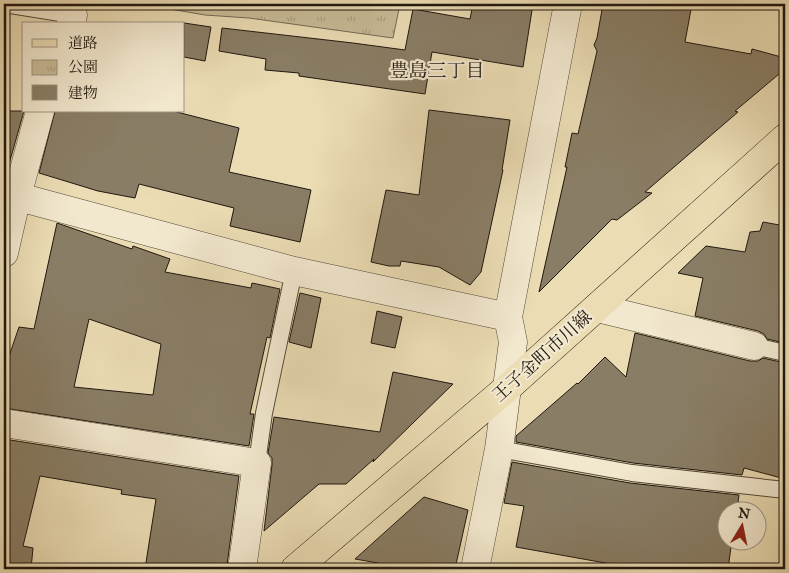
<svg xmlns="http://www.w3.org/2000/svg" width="789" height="573" font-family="'IM FELL Great Primer','Noto Serif JP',serif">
	<defs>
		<pattern id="park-tufts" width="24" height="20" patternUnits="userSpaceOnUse" patternTransform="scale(1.25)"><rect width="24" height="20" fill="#c8bb98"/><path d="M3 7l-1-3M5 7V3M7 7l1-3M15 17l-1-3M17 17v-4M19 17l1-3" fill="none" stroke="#aba082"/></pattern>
	</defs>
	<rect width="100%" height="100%" fill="#ebdcb4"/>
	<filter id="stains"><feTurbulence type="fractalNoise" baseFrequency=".004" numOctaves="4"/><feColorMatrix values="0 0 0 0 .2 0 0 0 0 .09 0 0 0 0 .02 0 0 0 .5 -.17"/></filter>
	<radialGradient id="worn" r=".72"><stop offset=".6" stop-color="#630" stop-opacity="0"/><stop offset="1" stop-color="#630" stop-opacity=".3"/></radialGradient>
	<path fill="url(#park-tufts)" stroke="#746954" d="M 141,4 L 400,4 L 393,38 L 249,18 L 205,15 Z"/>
	<g fill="#897d65" stroke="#1f170f" fill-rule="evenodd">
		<path d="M 473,4 L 533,4 L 523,67 L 432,52 L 425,94 L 299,76 L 299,73 L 265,70 L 266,59 L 219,51 L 222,28 L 353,43 L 405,50 L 413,9 L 470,19 Z"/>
		<path d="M 603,4 L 692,4 L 685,42 L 751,54 L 752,49 L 785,58 L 785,69 L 735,111 L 738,112 L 645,192 L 652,193 L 617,220 L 612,219 L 539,292 L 567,167 L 565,167 L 572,133 L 578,134 L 597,51 L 594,45 L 597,38 Z"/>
		<path d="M 184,23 L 211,27 L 205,61 L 184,57 Z"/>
		<path d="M 429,110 L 510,120 L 502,170 L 503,170 L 481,272 L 470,285 L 439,267 L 401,261 L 400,266 L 389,266 L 371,262 L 386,190 L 419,195 Z"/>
		<path d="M 4,111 L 24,111 L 9,164 L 4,162 Z"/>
		<path d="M 55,111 L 173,111 L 239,128 L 229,172 L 311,190 L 300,242 L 230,226 L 234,208 L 139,184 L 135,198 L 98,191 L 39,173 Z"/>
		<path d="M 763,222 L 785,226 L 785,343 L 767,339 L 764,334 L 758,331 L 695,316 L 703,278 L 678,273 L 706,246 L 745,252 L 750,232 L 760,231 Z"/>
		<path d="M 57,223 L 132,249 L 133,246 L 170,259 L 165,272 L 251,288 L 252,283 L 280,289 L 270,338 L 267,337 L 250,414 L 254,414 L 249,446 L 4,408 L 4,371 L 19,327 L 34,329 ZM 89,319 L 161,344 L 153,395 L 74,387 Z"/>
		<path d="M 300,293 L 321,298 L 311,348 L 289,342 Z"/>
		<path d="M 377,311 L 402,317 L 395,348 L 371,343 Z"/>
		<path d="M 635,333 L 750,361 L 758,361 L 763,358 L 785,363 L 785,479 L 744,468 L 742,475 L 633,463 L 516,442 L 516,436 L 577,383 L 578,384 L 605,357 L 626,377 Z"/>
		<path d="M 393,372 L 453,384 L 373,462 L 374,459 L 346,484 L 319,484 L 264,531 L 272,465 L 272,458 L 268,453 L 274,417 L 380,432 Z"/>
		<path d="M 4,439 L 239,476 L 227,565 L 221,569 L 145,569 L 156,499 L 121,494 L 122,490 L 40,476 L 23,546 L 33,548 L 31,569 L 4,569 Z"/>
		<path d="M 512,462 L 630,483 L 739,495 L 737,510 L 726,510 L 726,540 L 732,540 L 728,569 L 611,569 L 611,564 L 516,547 L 524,506 L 504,503 Z"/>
		<path d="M 424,497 L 468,510 L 455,569 L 377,569 L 378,563 L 355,559 Z"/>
	</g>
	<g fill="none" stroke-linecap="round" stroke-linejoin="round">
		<g stroke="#524838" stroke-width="18">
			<g id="service">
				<path d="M 4,4 L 73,15 L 75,6"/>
				<path d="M 754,346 L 785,353"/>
				<path d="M 499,449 L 632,473 L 785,490"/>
				<path d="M 257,463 L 264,413 L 294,271"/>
			</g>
		</g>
		<g stroke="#524838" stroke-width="29">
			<g id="minor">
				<path d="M 71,24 L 73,15"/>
				<path d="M 4,193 L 294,271 L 508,317"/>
				<path d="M 4,253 L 17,196 L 40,111"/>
				<path d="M 597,308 L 754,346"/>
				<path d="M 4,423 L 257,463 L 242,569"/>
			</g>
		</g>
		<g stroke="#524838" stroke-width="29">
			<path id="tertiary" d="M 475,569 L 499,449 L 513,342 L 508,317 L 568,4"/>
		</g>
		<g stroke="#1f170f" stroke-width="29">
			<path id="primary" d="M 295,569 L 506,389 L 785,138"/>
		</g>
		<use href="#service" stroke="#f2e8ce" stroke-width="16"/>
		<use href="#minor" stroke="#f2e8ce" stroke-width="28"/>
		<use href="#tertiary" stroke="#f2e8ce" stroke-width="28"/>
		<use href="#primary" stroke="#ebdcb4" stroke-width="28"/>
	</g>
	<g text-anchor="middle" stroke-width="4.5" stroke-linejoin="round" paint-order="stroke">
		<g font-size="18" fill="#1f170f" stroke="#f2e8ce">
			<text transform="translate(542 356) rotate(-42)" y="6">王子金町市川線</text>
		</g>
		<g font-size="19" fill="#1f170f" stroke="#f2e8ce">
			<text x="437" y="77">豊島三丁目</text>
		</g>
	</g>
	<rect width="789" height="573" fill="none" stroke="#ebdcb4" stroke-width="20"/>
	<rect x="5" y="5" width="779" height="563" fill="none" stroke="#1f170f" stroke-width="2.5"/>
	<rect x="10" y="10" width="769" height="553" fill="none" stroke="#1f170f"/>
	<rect x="22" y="22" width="162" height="90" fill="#f2e8ce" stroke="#9e9482"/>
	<rect x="32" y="39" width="25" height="8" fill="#ebdcb4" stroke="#9e9482"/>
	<text x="68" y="48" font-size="15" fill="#1f170f">道路</text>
	<rect x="32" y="60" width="25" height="15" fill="url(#park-tufts)" stroke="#9e9482"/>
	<text x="68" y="72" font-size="15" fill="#1f170f">公園</text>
	<rect x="32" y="85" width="25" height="15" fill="#897d65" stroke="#9e9482"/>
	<text x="68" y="98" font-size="15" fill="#1f170f">建物</text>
	<g transform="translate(742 526) rotate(10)"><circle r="24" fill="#f2e8ce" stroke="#9e9482"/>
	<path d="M0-4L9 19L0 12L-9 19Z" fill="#8f2418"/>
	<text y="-8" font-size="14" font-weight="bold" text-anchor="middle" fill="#1f170f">N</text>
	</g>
	<rect width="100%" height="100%" filter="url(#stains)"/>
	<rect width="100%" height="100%" fill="url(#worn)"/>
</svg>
